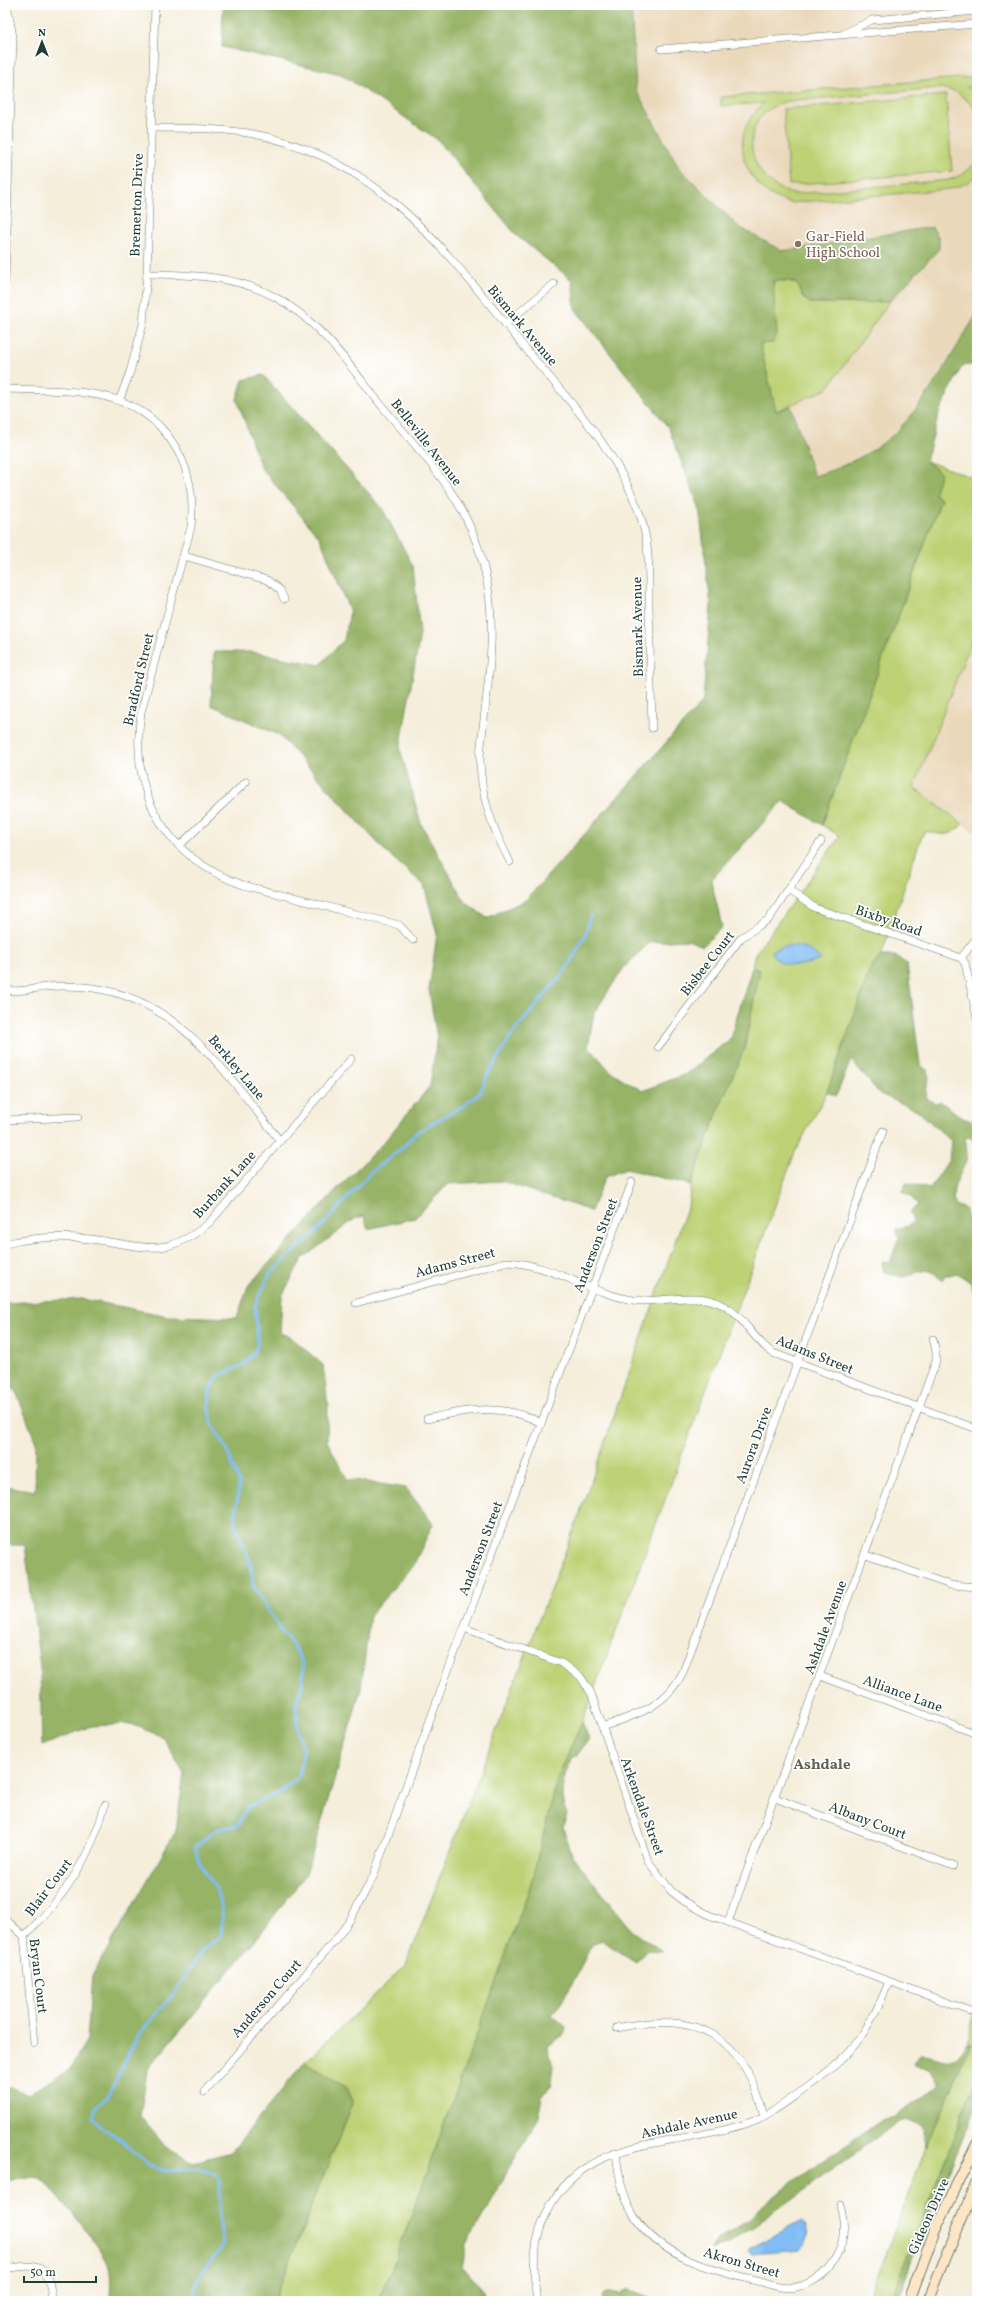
<svg xmlns="http://www.w3.org/2000/svg" width="982" height="2306" font-family="Vollkorn,serif">
	<rect width="100%" height="100%" fill="#fff"/>
	<filter id="ink" filterUnits="userSpaceOnUse"><feTurbulence type="fractalNoise" baseFrequency=".025" numOctaves="2"/><feDisplacementMap in="SourceGraphic" scale="8" xChannelSelector="R" yChannelSelector="G"/><feConvolveMatrix kernelMatrix="1 2 1 2 8 2 1 2 1" color-interpolation-filters="sRGB"/></filter>
	<filter id="wash" filterUnits="userSpaceOnUse"><feTurbulence type="fractalNoise" baseFrequency=".012" numOctaves="4" result="noise"/><feDisplacementMap in="SourceGraphic" scale="16" xChannelSelector="R" yChannelSelector="G"/><feGaussianBlur stdDeviation="0.9" result="paint"/><feColorMatrix in="noise" values="0 0 0 0 0 0 0 0 0 0 0 0 0 0 0 0 0 1.4 0 .05"/><feComposite in="paint" operator="in"/></filter>
	<g filter="url(#wash)">
		<rect width="100%" height="100%" fill="#f5eedb"/>
		<g fill="#ead8ba">
			<path d="M 631,5 L 977,5 L 977,314 L 913,413 L 887,440 L 846,465 L 814,476 L 791,406 L 932,227 L 782,251 L 739,227 L 679,168 L 636,90 Z"/>
			<path d="M 977,627 L 977,834 L 914,789 Z"/>
		</g>
		<g fill="#bed174" stroke="#6e8754">
			<path d="M 974,77 L 975,86 L 966,87 L 977,96 L 977,109 L 957,92 L 941,88 L 788,101 C 735,114 743,180 793,194 L 949,180 L 962,175 L 977,162 L 977,175 L 967,183 L 951,189 L 792,203 C 758,197 734,161 745,128 C 749,119 756,110 763,103 L 721,106 L 721,97 Z"/>
			<path d="M 946,95 L 952,171 L 789,185 L 783,109 Z"/>
			<path d="M 773,281 C 790,281 799,279 803,298 L 810,303 L 867,303 L 890,301 L 827,389 L 776,411 L 760,344 L 773,343 Z"/>
			<path d="M 926,461 L 974,478 L 977,476 L 977,627 L 914,788 L 963,824 C 949,838 944,835 925,831 L 921,838 L 881,956 L 871,967 L 827,1092 L 795,1152 L 582,1722 L 558,1777 L 530,1887 L 392,2269 L 377,2301 L 274,2301 L 353,2101 L 347,2088 L 305,2062 L 406,1965 L 577,1521 L 688,1205 L 691,1185 L 721,1103 L 744,1049 L 760,970 L 752,968 L 755,954 L 840,836 L 822,825 L 941,499 L 934,494 Z"/>
			<path d="M 977,2001 L 977,2076 L 891,2301 L 867,2301 L 924,2153 L 970,2043 L 966,2043 Z"/>
		</g>
		<g fill="#96b366" stroke="#5a784d">
			<path d="M 223,5 L 631,5 L 636,90 L 679,168 L 739,227 L 782,251 L 932,227 L 939,238 L 939,249 L 890,301 L 867,303 L 810,303 L 803,298 C 799,279 790,280 773,281 L 777,334 L 773,343 L 760,344 L 776,411 L 791,406 L 814,476 C 839,469 866,456 887,440 C 921,413 953,351 977,314 L 977,364 L 962,366 L 940,410 L 926,461 L 941,473 L 934,494 L 941,499 L 822,825 L 783,801 L 711,880 L 722,927 L 703,946 L 688,940 L 650,942 L 623,969 L 594,1013 L 588,1046 L 610,1071 L 642,1091 L 686,1074 L 730,1039 L 752,968 L 760,970 L 744,1049 L 721,1103 L 691,1185 L 626,1169 L 605,1177 L 591,1211 L 502,1181 L 448,1184 L 415,1218 L 368,1229 L 364,1216 L 356,1218 L 302,1259 L 282,1296 L 280,1333 L 291,1337 L 323,1365 L 328,1406 L 327,1441 L 347,1479 L 406,1488 L 433,1524 L 414,1564 L 370,1615 L 361,1689 L 306,1874 L 254,1942 L 147,2070 L 140,2116 L 165,2146 L 194,2162 L 231,2152 L 305,2062 L 347,2088 L 353,2101 L 274,2301 L 110,2301 C 110,2290 112,2274 108,2264 C 104,2251 50,2182 39,2178 C 28,2175 15,2179 5,2182 L 5,2086 L 28,2094 L 68,2071 L 87,2040 L 92,1976 L 176,1831 L 184,1773 L 163,1737 L 131,1724 L 91,1726 L 42,1746 L 40,1667 L 25,1545 L 5,1545 L 5,1486 L 35,1491 L 36,1443 L 15,1389 L 5,1388 L 5,1303 L 82,1299 L 168,1316 L 237,1318 L 248,1286 L 336,1190 L 384,1142 L 430,1086 L 437,1038 L 429,990 L 437,934 L 424,885 L 386,852 L 279,735 L 211,705 L 214,652 L 252,652 L 320,665 L 344,640 L 350,612 L 320,538 L 261,468 L 237,399 L 243,380 L 263,375 L 382,508 L 413,566 L 420,634 L 400,749 L 421,824 L 465,902 L 487,918 L 526,900 L 703,701 L 711,605 L 699,507 L 668,427 L 575,309 L 572,280 L 517,236 L 438,140 L 341,74 L 222,47 Z"/>
			<path d="M 881,956 L 895,956 L 907,964 L 920,1065 L 928,1071 C 931,1081 924,1088 927,1098 L 934,1103 L 941,1102 L 963,1118 L 977,1123 L 977,1138 L 965,1137 C 966,1143 967,1151 967,1156 C 965,1171 945,1192 957,1206 L 965,1209 L 973,1232 L 977,1236 L 977,1300 L 970,1282 L 957,1273 L 945,1276 L 942,1281 L 933,1272 L 926,1270 L 902,1277 L 884,1272 L 882,1262 L 890,1263 L 899,1237 L 896,1229 L 909,1226 L 913,1221 L 910,1212 L 918,1205 L 910,1196 L 903,1192 L 906,1183 L 930,1188 L 949,1160 L 951,1141 L 917,1110 L 880,1094 L 851,1060 L 836,1096 L 827,1092 L 871,967 Z"/>
			<path d="M 582,1722 L 589,1739 L 577,1755 L 571,1758 C 564,1779 557,1793 567,1814 L 563,1828 L 573,1857 L 633,1931 L 662,1951 L 647,1950 L 636,1962 L 601,1940 L 592,1944 L 569,1990 L 552,2015 L 566,2027 L 566,2033 L 548,2046 L 553,2067 L 550,2087 L 542,2097 L 538,2117 L 467,2244 L 462,2267 L 484,2292 L 487,2301 L 377,2301 L 392,2269 L 530,1887 L 558,1777 Z"/>
			<path d="M 966,2043 L 971,2043 L 924,2153 L 927,2142 L 922,2126 L 907,2119 L 899,2121 L 731,2243 L 710,2250 L 717,2240 L 747,2222 L 769,2199 L 882,2120 L 896,2115 L 940,2085 L 930,2071 L 913,2063 L 919,2055 C 944,2055 950,2073 966,2043 Z"/>
			<path d="M 977,2076 L 977,2105 L 917,2246 L 899,2301 L 891,2301 Z"/>
			<path d="M 628,2289 L 662,2301 L 604,2301 L 603,2297 L 606,2292 L 620,2295 Z"/>
		</g>
		<g fill="#81bdf4" stroke="#507d94">
			<path d="M 783,946 C 798,944 811,948 821,960 C 804,966 780,971 771,951 Z"/>
			<path d="M 802,2222 C 813,2230 808,2242 800,2250 L 751,2254 L 749,2252 L 749,2249 L 794,2224 Z"/>
		</g>
		<g fill="none" stroke-linecap="round" stroke-linejoin="round">
			<path stroke="#81bdf4" stroke-width="3" d="M 192,2301 C 197,2266 207,2271 223,2245 L 220,2226 L 220,2184 L 217,2176 L 199,2168 L 168,2171 L 149,2165 L 119,2138 L 101,2127 L 93,2118 L 96,2107 L 106,2098 L 112,2088 L 137,2037 L 174,1993 L 203,1949 L 221,1936 C 223,1920 223,1901 215,1887 C 208,1874 195,1862 196,1846 L 216,1830 L 238,1825 L 247,1807 L 279,1793 L 296,1779 L 300,1773 L 303,1752 L 297,1726 L 296,1706 L 303,1680 L 303,1665 L 297,1652 L 274,1620 L 253,1585 L 250,1561 L 235,1525 L 239,1482 L 226,1447 L 212,1424 L 209,1408 L 210,1389 L 218,1376 L 244,1364 L 254,1353 L 258,1343 L 255,1306 L 269,1275 L 319,1229 L 372,1171 L 401,1149 L 417,1132 L 458,1109 L 480,1093 L 487,1076 L 513,1033 L 565,971 L 585,936 L 590,916"/>
		</g>
	</g>
	<g filter="url(#ink)">
		<g fill="none" stroke-linecap="round" stroke-linejoin="round">
			<g stroke="#6a7b6e" stroke-width="8">
				<g id="minor">
					<path d="M 845,33 L 872,20 L 977,11"/>
					<path d="M 661,49 L 977,24"/>
					<path d="M 152,128 C 184,128 216,128 248,133 C 383,156 450,258 531,355 C 573,406 620,453 641,518 C 650,546 649,576 649,605 C 650,646 651,687 652,728"/>
					<path d="M 147,274 C 192,275 234,275 275,297 C 322,322 353,371 386,411 C 414,444 445,477 465,516 C 475,536 483,559 487,582 C 498,639 485,699 480,756 C 480,796 492,827 510,862"/>
					<path d="M 5,282 L 13,37 L 7,5"/>
					<path d="M 505,324 L 554,284"/>
					<path d="M 5,389 C 37,390 71,389 103,396 C 166,410 198,465 191,527 L 141,712 C 129,794 165,857 243,885 L 399,925 L 413,940"/>
					<path d="M 119,401 L 130,372 L 143,324 L 147,274 L 155,5"/>
					<path d="M 184,556 L 267,580 L 280,590 L 284,599"/>
					<path d="M 179,846 L 246,782"/>
					<path d="M 788,890 L 815,908 L 961,958 L 965,963 L 977,1018"/>
					<path d="M 961,958 L 975,940 L 977,941"/>
					<path d="M 5,990 C 19,993 33,988 47,987 C 62,985 77,986 93,988 C 181,1000 229,1077 280,1141"/>
					<path d="M 658,1047 L 741,938 L 769,919 L 821,841"/>
					<path d="M 5,1120 L 78,1117"/>
					<path d="M 5,1244 C 32,1237 62,1236 90,1239 C 141,1245 165,1261 210,1222 L 351,1059"/>
					<path d="M 356,1303 L 505,1262 C 550,1263 589,1293 633,1300 C 663,1304 694,1290 723,1305 C 744,1316 752,1339 773,1353 L 977,1429"/>
					<path d="M 427,1419 C 467,1409 503,1403 541,1423"/>
					<path d="M 866,1555 L 950,1585 L 977,1587"/>
					<path d="M 464,1628 L 561,1663 L 580,1676 L 591,1693 L 648,1861 L 671,1891 L 684,1901 L 709,1915 L 970,2011"/>
					<path d="M 820,1676 L 977,1734"/>
					<path d="M 602,1727 C 636,1715 666,1707 683,1672 L 883,1131"/>
					<path d="M 775,1798 L 953,1866"/>
					<path d="M 5,1919 L 24,1936 L 34,2043"/>
					<path d="M 728,1922 L 936,1361 L 936,1351 L 933,1339"/>
					<path d="M 24,1936 C 63,1900 91,1857 105,1805"/>
					<path d="M 617,2028 C 697,2010 744,2035 764,2116"/>
					<path d="M 204,2092 L 336,1939 L 350,1920 L 373,1877 L 449,1668 L 632,1182"/>
					<path d="M 616,2152 C 618,2174 622,2197 634,2216 C 660,2257 713,2271 757,2281 C 769,2284 783,2290 796,2287 C 813,2284 827,2273 836,2257 C 845,2241 845,2222 840,2205"/>
					<path d="M 5,2269 C 40,2263 49,2264 52,2301"/>
					<path d="M 537,2301 C 532,2269 533,2239 548,2210 C 586,2134 679,2147 748,2123 C 766,2117 782,2105 798,2094 C 849,2058 865,2040 889,1982"/>
				</g>
			</g>
			<g stroke="#6a7b6e" stroke-width="12">
				<g id="secondary">
					<path d="M 909,2301 L 935,2230 L 977,2144"/>
					<path d="M 928,2301 L 977,2181"/>
				</g>
			</g>
			<use href="#minor" stroke="#fff" stroke-width="7"/>
			<use href="#secondary" stroke="#fde5c5" stroke-width="10"/>
		</g>
	</g>
	<circle fill="#8d6e63" stroke="#fff" stroke-width="1.5" cx="798" cy="244" r="4"/>
	<g text-anchor="middle" stroke-width="3.5" stroke-linejoin="round" paint-order="stroke">
		<g font-size="14" fill="#1f3d34" stroke="#fff">
			<text transform="translate(136 205) rotate(-88)" y="5">Bremerton Drive</text>
			<text transform="translate(523 325) rotate(50)" y="5">Bismark Avenue</text>
			<text transform="translate(427 442) rotate(52)" y="5">Belleville Avenue</text>
			<text transform="translate(637 627) rotate(-91)" y="5">Bismark Avenue</text>
			<text transform="translate(138 679) rotate(-77)" y="5">Bradford Street</text>
			<text transform="translate(889 920) rotate(19)" y="5">Bixby Road</text>
			<text transform="translate(707 963) rotate(-52)" y="5">Bisbee Court</text>
			<text transform="translate(237 1067) rotate(50)" y="5">Berkley Lane</text>
			<text transform="translate(224 1184) rotate(-48)" y="5">Burbank Lane</text>
			<text transform="translate(595 1245) rotate(-69)" y="5">Anderson Street</text>
			<text transform="translate(455 1262) rotate(-15)" y="5">Adams Street</text>
			<text transform="translate(815 1354) rotate(22)" y="5">Adams Street</text>
			<text transform="translate(753 1445) rotate(-70)" y="5">Aurora Drive</text>
			<text transform="translate(480 1548) rotate(-69)" y="5">Anderson Street</text>
			<text transform="translate(825 1627) rotate(-70)" y="5">Ashdale Avenue</text>
			<text transform="translate(903 1693) rotate(20)" y="5">Alliance Lane</text>
			<text transform="translate(643 1806) rotate(70)" y="5">Arkendale Street</text>
			<text transform="translate(868 1820) rotate(21)" y="5">Albany Court</text>
			<text transform="translate(48 1887) rotate(-53)" y="5">Blair Court</text>
			<text transform="translate(39 1976) rotate(83)" y="5">Bryan Court</text>
			<text transform="translate(266 1998) rotate(-49)" y="5">Anderson Court</text>
			<text transform="translate(689 2123) rotate(-12)" y="5">Ashdale Avenue</text>
			<text transform="translate(928 2216) rotate(-66)" y="5">Gideon Drive</text>
			<text transform="translate(742 2262) rotate(16)" y="5">Akron Street</text>
		</g>
		<g font-size="14" fill="#785e54" stroke="#fff" text-anchor="start">
			<text x="806" y="241">Gar-Field<tspan x="806" dy="16">High School</tspan></text>
		</g>
		<g font-size="15" font-weight="bold" fill="#5f624e" stroke="#fff">
			<text x="822" y="1769">Ashdale</text>
		</g>
	</g>
	<rect width="982" height="2306" fill="none" stroke="#fff" stroke-width="20"/>
	<g transform="translate(42 42)" stroke="#ffffff" stroke-width="3" paint-order="stroke">
	<path d="M0-3L7 15L0 10L-7 15Z" fill="#1f3d34"/>
	<text y="-6" font-size="11" font-weight="bold" text-anchor="middle" fill="#1f3d34">N</text>
	</g>
	<path d="M24 2276v6h72v-6" fill="none" stroke="#1f3d34" stroke-width="2"/>
	<text x="30" y="2276" font-size="12" fill="#1f3d34" stroke="#ffffff" stroke-width="3" paint-order="stroke">50 m</text>
</svg>
